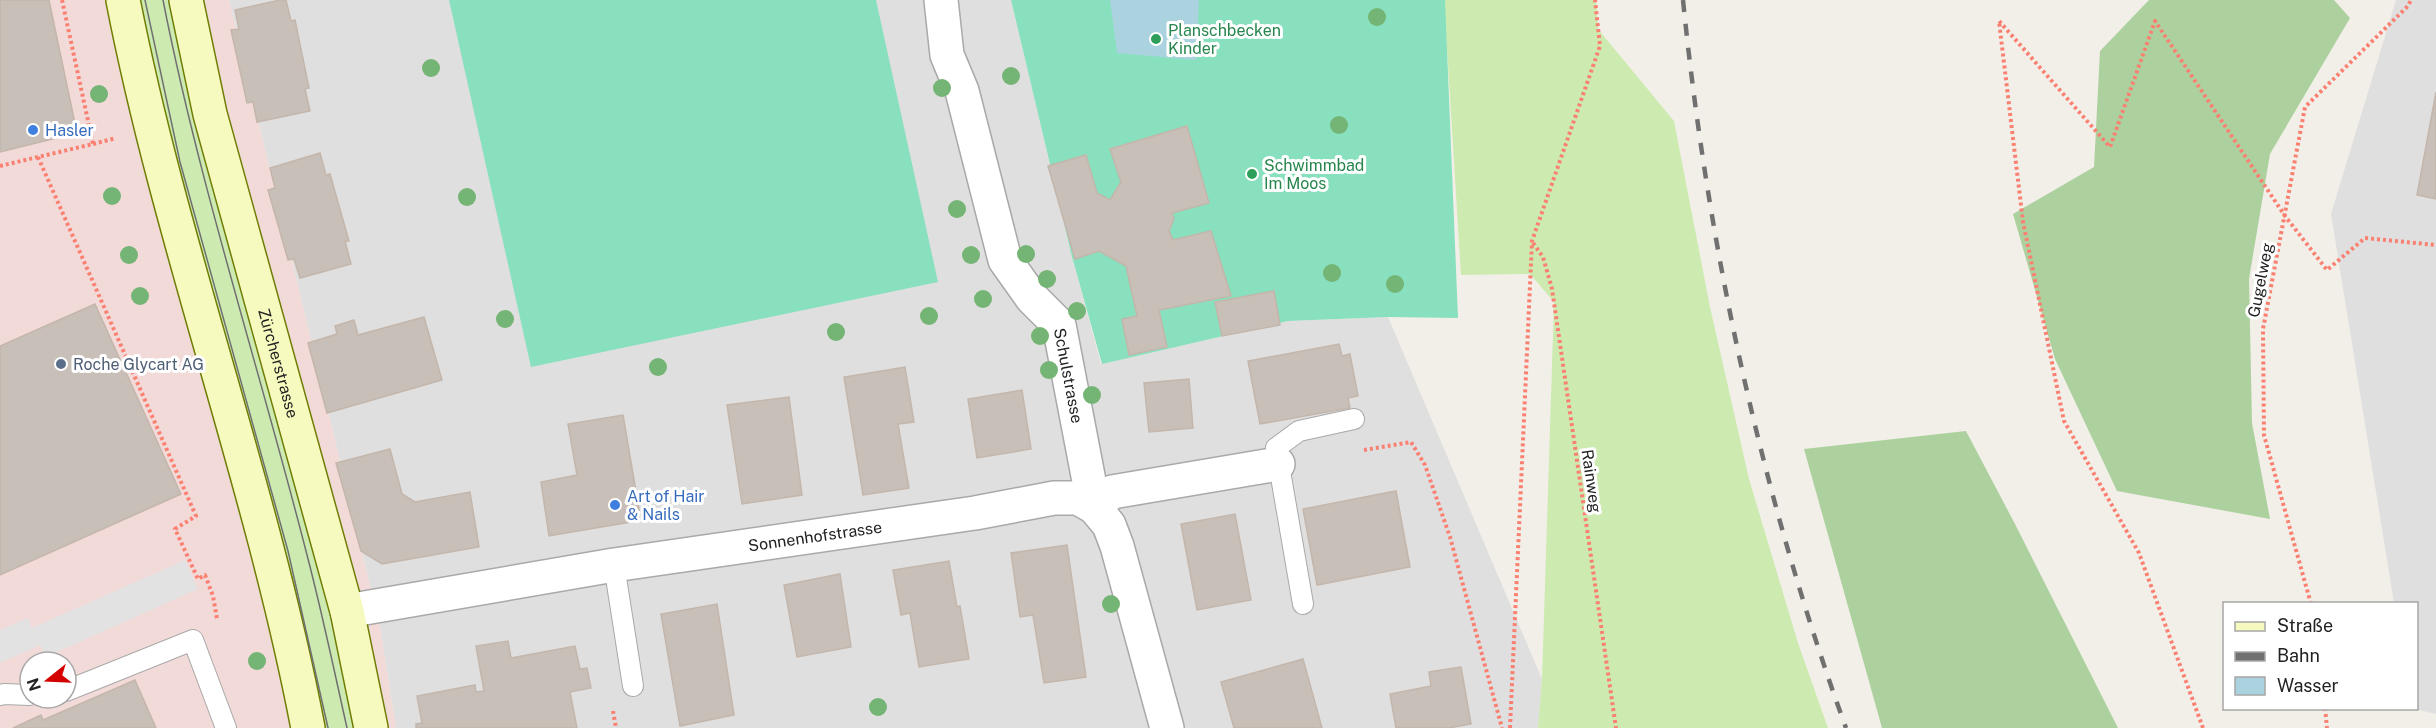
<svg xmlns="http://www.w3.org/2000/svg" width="2436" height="728" font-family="'Public Sans',sans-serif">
	<rect width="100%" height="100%" fill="#f2efe9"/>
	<g fill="#e0dfdf">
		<path d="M 229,0 L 1011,0 L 1072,257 L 1101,364 L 1288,321 L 1388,317 L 1542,679 L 1538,728 L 396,728 L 380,627 Z"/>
		<path d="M 2396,0 L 2436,0 L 2436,714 L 2415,709 L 2416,604 L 2394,603 L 2331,214 Z"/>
	</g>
	<path fill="#f2dad9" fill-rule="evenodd" d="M 0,0 L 229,0 L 380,627 L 396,728 L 0,728 ZM 30,662 L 66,662 L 66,698 L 30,698 Z"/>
	<g fill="#cdebb0">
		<path d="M 133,0 L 173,0 L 329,591 L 359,728 L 318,728 Z"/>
		<path d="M 1444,0 L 1596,0 L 1598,29 L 1674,121 L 1710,307 L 1749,479 L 1798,643 L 1828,728 L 1538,728 L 1542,679 L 1554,302 L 1530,274 L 1461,275 Z"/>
	</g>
	<g fill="#add19e">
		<path d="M 2149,0 L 2334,0 L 2350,18 L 2270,154 L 2249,279 L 2252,423 L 2270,519 L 2117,491 L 2055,359 L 2013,214 L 2094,167 L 2100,51 Z"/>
		<path d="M 1966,431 L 2015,524 L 2118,728 L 1882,728 L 1804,449 Z"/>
	</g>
	<g fill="#88e0be">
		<path d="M 449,0 L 876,0 L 938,282 L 531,367 Z"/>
		<path d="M 1011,0 L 1445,0 L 1458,318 L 1388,317 L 1288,321 L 1102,364 L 1072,257 Z"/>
	</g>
	<path fill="#e2e2e2" d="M 185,560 L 198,589 L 46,657 L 40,645 L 0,663 L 0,630 L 28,618 L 32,628 Z"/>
	<path fill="#aad3df" d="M 1110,0 L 1199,0 L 1196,60 L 1117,53 Z"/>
	<g fill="#c7bfb8" stroke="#c4b6ab" stroke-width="1.5">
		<path d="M 0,0 L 49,0 L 77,133 L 0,152 Z"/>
		<path d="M 280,0 L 286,0 L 291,21 L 295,20 L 309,88 L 305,89 L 310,111 L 257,122 L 253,102 L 247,103 L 231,30 L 239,29 L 235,10 Z"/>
		<path d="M 2436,92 L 2436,199 L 2417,195 Z"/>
		<path d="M 1187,126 L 1209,203 L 1172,213 L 1174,219 L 1169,231 L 1173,240 L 1211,231 L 1231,296 L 1159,310 L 1167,347 L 1129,355 L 1122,319 L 1137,316 L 1126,266 L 1099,251 L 1075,259 L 1048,166 L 1086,155 L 1097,193 L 1110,200 L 1121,182 L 1110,149 Z"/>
		<path d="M 320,153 L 326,175 L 330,174 L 349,241 L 345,241 L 351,264 L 300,278 L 294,259 L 288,260 L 268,190 L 275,188 L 270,168 Z"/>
		<path d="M 1274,291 L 1280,325 L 1222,336 L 1215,302 Z"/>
		<path d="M 95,304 L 181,494 L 0,575 L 0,346 Z"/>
		<path d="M 424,317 L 442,380 L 327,413 L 308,343 L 337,334 L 335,326 L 354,320 L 358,335 Z"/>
		<path d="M 1339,344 L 1342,356 L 1350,354 L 1358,396 L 1348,398 L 1350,408 L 1260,424 L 1248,361 Z"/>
		<path d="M 905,367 L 914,422 L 898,424 L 909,488 L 863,495 L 844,377 Z"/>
		<path d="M 1189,379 L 1193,428 L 1149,432 L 1144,383 Z"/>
		<path d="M 1022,390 L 1031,449 L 977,458 L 968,399 Z"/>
		<path d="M 789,397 L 802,495 L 742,504 L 727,405 Z"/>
		<path d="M 623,415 L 640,515 L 638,519 L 631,522 L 549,536 L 541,482 L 577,475 L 568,424 Z"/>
		<path d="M 390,449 L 402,494 L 415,502 L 470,492 L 479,547 L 382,564 L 361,551 L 336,463 Z"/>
		<path d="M 1396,491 L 1410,567 L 1317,585 L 1303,509 Z"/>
		<path d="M 1235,514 L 1251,600 L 1197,610 L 1181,524 Z"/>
		<path d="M 1067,545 L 1086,677 L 1044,683 L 1033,615 L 1020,617 L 1011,553 Z"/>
		<path d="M 949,561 L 957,607 L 960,606 L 969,659 L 919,667 L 910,613 L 901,615 L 893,570 Z"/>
		<path d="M 840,574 L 851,647 L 797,657 L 784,585 Z"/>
		<path d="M 717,604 L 734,715 L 680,726 L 661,614 Z"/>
		<path d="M 508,641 L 511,658 L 575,646 L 580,669 L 587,668 L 591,688 L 570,692 L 577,728 L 416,728 L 416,724 L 422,723 L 417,696 L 475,685 L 476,692 L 484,691 L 476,646 Z"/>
		<path d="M 1303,659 L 1322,728 L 1234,728 L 1221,682 Z"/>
		<path d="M 1461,667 L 1471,724 L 1449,728 L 1396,728 L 1390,694 L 1431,686 L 1429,672 Z"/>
		<path d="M 135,680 L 156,728 L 13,728 L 41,715 L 43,720 Z"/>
	</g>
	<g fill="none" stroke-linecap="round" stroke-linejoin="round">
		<g stroke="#a9a9a9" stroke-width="22">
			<g id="lane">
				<path d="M 614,565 L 633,686"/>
				<path d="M 1303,604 L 1276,448 L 1299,431 L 1354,419"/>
				<path d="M 66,691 L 193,640 L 226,728"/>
				<path d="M 0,695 L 4,694 L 30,695"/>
			</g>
		</g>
		<g stroke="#a9a9a9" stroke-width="36">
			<g id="street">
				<path id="s1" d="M 941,0 L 947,55 L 962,91 L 1005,260 L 1032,298 L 1059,325 L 1094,507 L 1109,525 L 1117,546 L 1167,728"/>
				<path id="s2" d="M 347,611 L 614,565 L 975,513 L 1054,498 L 1078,498 L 1094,507 L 1112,492 L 1278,464"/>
			</g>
		</g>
		<g stroke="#707d05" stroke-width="36">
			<g id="secondary">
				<path d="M 123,0 C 171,246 261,482 308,728"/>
				<path id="s3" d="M 186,0 L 210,114 L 347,611 L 371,728"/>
			</g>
		</g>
		<g stroke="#fa8072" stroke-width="4" stroke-dasharray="3 3" stroke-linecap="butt">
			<path d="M 93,144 L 116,138"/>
			<path d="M 38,157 L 196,516 L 175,529 L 198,579 L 205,575 L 213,596 L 217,619"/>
			<path d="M 0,166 L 93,144 L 62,0"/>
			<path d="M 1533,243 L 1543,257 L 1552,289 L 1616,728"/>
			<path d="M 1364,450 L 1411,442 L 1425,465 L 1450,537 L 1502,728"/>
			<path d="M 2311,604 L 2264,435 L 2263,329 L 2305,107 L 2408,6 L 2411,0"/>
			<path d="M 2325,708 L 2327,728"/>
			<path d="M 613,711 L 616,728"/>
			<path d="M 1510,728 L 1532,241 L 1600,46 L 1595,0"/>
			<path d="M 2203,728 L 2139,553 L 2064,421 L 2023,222 L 1999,21 L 2110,147 L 2155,21 L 2285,216 L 2327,270 L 2365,238 L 2436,245"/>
		</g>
		<use href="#lane" stroke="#fff" stroke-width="20"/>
		<use href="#street" stroke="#fff" stroke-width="33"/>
		<use href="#secondary" stroke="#f7fabf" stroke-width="33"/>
		<g stroke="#707070" stroke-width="1.5">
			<path d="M 145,0 L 180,162 L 288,551 L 328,728"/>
			<path d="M 163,0 C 200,188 260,370 307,555 C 322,612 334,670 347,728"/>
		</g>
		<path stroke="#707070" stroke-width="4.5" stroke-dasharray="12 12" stroke-linecap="butt" d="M 1683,0 C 1708,248 1761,494 1846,728"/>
	</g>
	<g fill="#74b475">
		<circle cx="1377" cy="17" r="9"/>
		<circle cx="431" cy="68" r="9"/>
		<circle cx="1011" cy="76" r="9"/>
		<circle cx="942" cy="88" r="9"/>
		<circle cx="99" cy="94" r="9"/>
		<circle cx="1339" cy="125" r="9"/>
		<circle cx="112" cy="196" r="9"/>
		<circle cx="467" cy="197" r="9"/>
		<circle cx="957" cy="209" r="9"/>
		<circle cx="1026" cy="254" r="9"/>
		<circle cx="129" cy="255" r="9"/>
		<circle cx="971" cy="255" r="9"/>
		<circle cx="1332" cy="273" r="9"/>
		<circle cx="1047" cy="279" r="9"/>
		<circle cx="1395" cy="284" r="9"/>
		<circle cx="140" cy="296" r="9"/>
		<circle cx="983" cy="299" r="9"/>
		<circle cx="1077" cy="311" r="9"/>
		<circle cx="929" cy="316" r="9"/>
		<circle cx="505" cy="319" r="9"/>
		<circle cx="836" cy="332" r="9"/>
		<circle cx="1040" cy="336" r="9"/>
		<circle cx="658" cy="367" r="9"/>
		<circle cx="1049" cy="370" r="9"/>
		<circle cx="1092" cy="395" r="9"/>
		<circle cx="1111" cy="604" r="9"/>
		<circle cx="257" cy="661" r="9"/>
		<circle cx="878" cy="707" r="9"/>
	</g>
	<g fill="#2e9e5b" stroke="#fff" stroke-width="2">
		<circle cx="1156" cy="39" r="6"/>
		<circle cx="1252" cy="174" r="6"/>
	</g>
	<g fill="#3f7fe0" stroke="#fff" stroke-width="2">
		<circle cx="33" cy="130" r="6"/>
		<circle cx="615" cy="505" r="6"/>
	</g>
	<circle fill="#5c6f8a" stroke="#fff" stroke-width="2" cx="61" cy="364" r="6"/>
	<g text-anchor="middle" stroke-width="6" stroke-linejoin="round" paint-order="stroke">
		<g font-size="16" fill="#27864d" stroke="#fff" text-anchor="start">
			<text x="1168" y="36">Planschbecken<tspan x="1168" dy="18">Kinder</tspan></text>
			<text x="1264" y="171">Schwimmbad<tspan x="1264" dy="18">Im Moos</tspan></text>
		</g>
		<g font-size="16" fill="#366cbe" stroke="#fff" text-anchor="start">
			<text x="45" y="136">Hasler</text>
			<text x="627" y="502">Art of Hair<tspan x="627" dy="18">&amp; Nails</tspan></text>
		</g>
		<g font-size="16" fill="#222" stroke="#fff">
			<text transform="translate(2260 280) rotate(-79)" y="6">Gugelweg</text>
			<text dy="6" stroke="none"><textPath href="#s3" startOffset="375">Zürcherstrasse</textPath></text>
			<text dy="6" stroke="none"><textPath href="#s1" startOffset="405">Schulstrasse</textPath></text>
			<text transform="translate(1592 481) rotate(82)" y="6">Rainweg</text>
			<text dy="6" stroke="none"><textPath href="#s2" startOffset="474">Sonnenhofstrasse</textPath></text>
		</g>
		<g font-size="16" fill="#4e5e75" stroke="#fff" text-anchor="start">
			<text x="73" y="370">Roche Glycart AG</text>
		</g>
	</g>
	<rect x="2223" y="602" width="195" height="108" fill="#ffffff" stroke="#a7a7a7" stroke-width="1.5"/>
	<rect x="2235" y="622" width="30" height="9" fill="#f7fabf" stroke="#a7a7a7" stroke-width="1.5"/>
	<text x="2277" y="632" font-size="18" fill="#222222">Straße</text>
	<rect x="2235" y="652" width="30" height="9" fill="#707070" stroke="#a7a7a7" stroke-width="1.5"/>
	<text x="2277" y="662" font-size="18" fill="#222222">Bahn</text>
	<rect x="2235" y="677" width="30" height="18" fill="#aad3df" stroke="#a7a7a7" stroke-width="1.5"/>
	<text x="2277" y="692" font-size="18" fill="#222222">Wasser</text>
	<g transform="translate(48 680) rotate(252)"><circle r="28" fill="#ffffff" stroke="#a7a7a7" stroke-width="1.5"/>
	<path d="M0-4.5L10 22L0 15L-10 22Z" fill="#d40000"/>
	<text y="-9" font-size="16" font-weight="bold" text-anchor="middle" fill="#222222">N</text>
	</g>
</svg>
